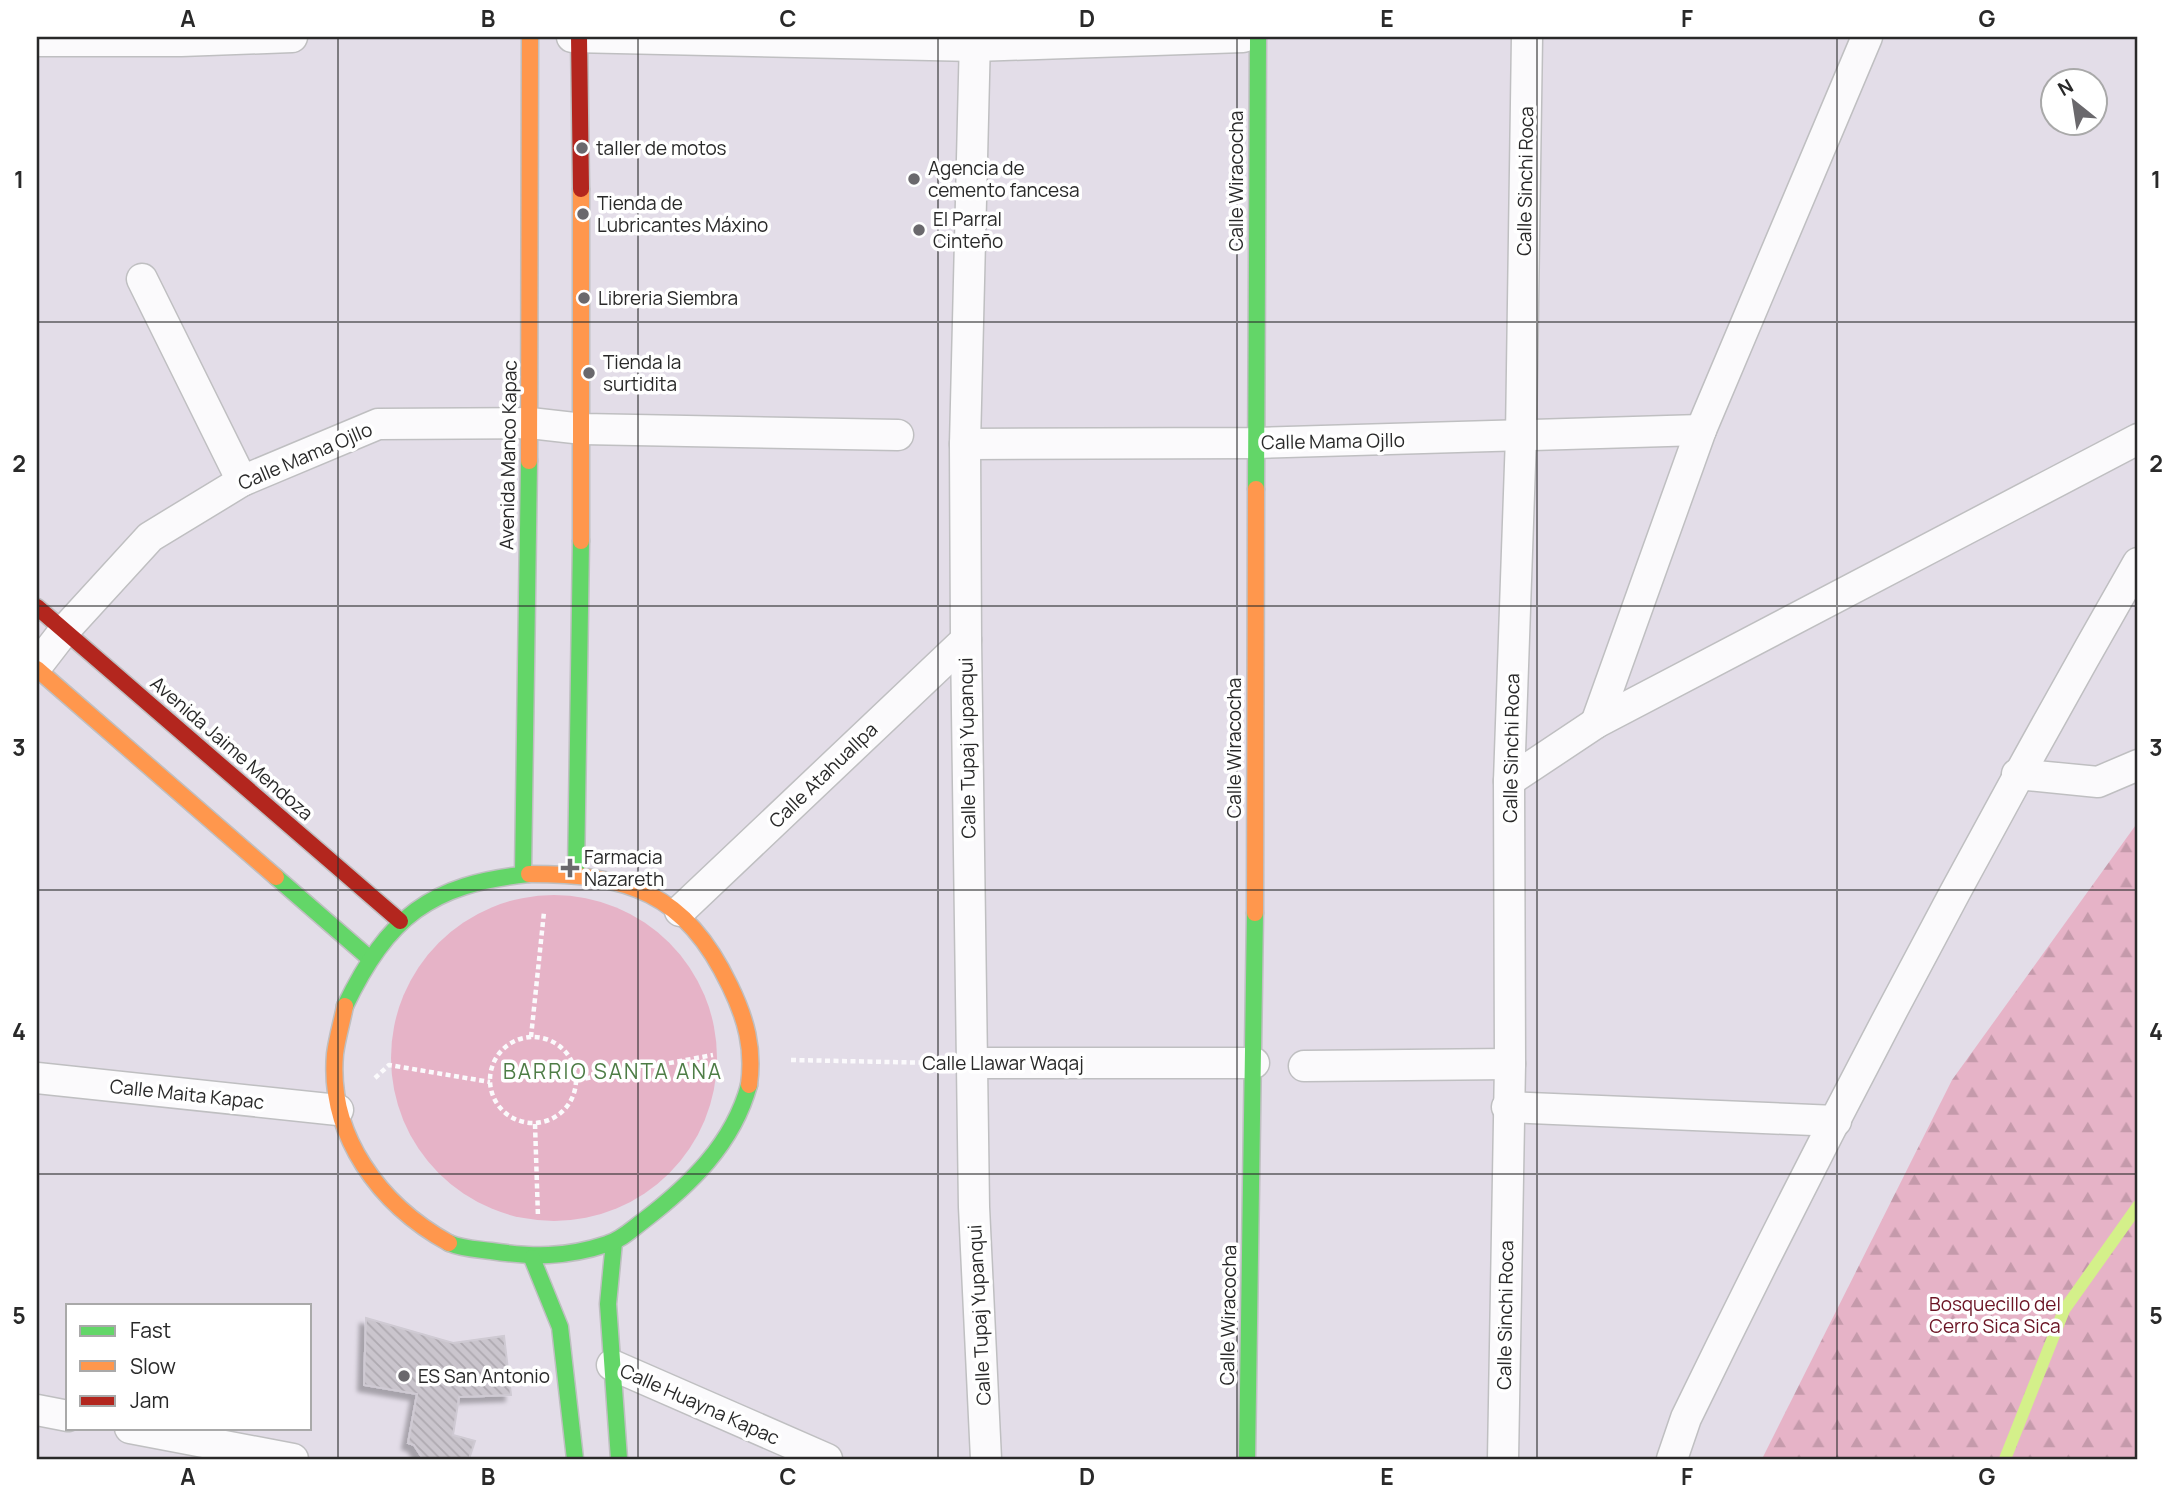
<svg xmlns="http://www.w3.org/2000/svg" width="2175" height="1496" font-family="Manrope,sans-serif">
	<defs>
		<pattern id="forest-firs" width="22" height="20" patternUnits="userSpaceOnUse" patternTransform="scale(1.75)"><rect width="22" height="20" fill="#e6b3c7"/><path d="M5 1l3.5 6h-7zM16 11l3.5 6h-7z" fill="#c59aab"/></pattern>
		<pattern id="building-back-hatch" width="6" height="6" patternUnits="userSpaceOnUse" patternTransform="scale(1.75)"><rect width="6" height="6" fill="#cac5cd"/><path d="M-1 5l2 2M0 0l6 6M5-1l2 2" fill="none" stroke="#aea9b0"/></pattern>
		<filter id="shadow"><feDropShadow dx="-6" dy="6" stdDeviation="2" flood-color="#0004"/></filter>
	</defs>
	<rect width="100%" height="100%" fill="#e3dde8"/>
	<path fill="url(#forest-firs)" d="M 2138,822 L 2138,1459 L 1762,1459 L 1952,1080 Z"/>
	<circle fill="#e6b3c7" cx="554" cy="1058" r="163"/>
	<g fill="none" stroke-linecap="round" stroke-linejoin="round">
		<path stroke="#d4f08a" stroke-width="12" d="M 2005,1459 L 2064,1310 L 2138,1206"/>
	</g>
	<path fill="url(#building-back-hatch)" stroke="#cfcad3" stroke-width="2" filter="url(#shadow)" d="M 366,1318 L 453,1343 L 504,1336 L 511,1395 L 459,1397 L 453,1435 L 475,1441 L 469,1459 L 423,1459 L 414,1445 L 408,1443 L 417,1394 L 364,1385 Z"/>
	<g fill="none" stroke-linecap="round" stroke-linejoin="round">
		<g stroke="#bfbfc1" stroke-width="33">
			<g id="street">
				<path d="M 572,37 L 975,46 L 1243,37"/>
				<path d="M 975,37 L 965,444 L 966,640 L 974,1207 L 986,1459"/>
				<path d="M 37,41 L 181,41 L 292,37"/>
				<path d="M 142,279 L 242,481"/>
				<path d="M 965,444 L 1256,443 L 1701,430"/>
				<path d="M 37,666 L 64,631 L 150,537 L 242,481 L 378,424 L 530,423 L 583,429 L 898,435"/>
				<path d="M 1596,723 L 1701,430 L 1867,37"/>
				<path d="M 2017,774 L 2098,782 L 2138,765"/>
				<path d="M 1509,781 L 1596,723 L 2138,439"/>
				<path d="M 680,911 L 966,640"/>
				<path d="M 972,1063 L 1254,1063"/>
				<path d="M 1304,1066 L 1510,1064"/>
				<path d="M 37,1078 L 338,1110"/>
				<path d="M 1507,1107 L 1836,1121"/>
				<path d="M 612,1365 L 827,1459"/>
				<path d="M 37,1410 L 68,1416"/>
				<path d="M 130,1428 L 293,1459"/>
				<path d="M 1503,1459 L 1510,1064 L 1509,781 L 1521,436 L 1527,37"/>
				<path d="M 1672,1459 L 1686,1418 C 1827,1128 1978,842 2138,563"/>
			</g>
		</g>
		<g stroke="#bfbfc1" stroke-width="19">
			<g id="fast">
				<path d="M 1256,489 L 1258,37"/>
				<path d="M 523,874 L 529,461"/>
				<path d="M 576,874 L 581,541"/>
				<path d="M 276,877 L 368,957"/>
				<path d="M 345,1006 C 388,917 430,884 529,874"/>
				<path d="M 614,1242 L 608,1304 L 619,1459"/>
				<path d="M 449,1243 C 463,1249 476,1249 491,1251 C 532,1257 565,1258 607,1244 C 621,1240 631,1230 643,1221 C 690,1185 733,1144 749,1085"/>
				<path d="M 532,1258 L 560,1327 L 575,1459"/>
				<path d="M 1247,1459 L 1255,913"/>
			</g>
		</g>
		<g stroke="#bfbfc1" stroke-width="19">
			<g id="slow">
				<path d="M 581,189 L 581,541"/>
				<path d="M 529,461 L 530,37"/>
				<path d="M 37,669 L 276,877"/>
				<path d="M 529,874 C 628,874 685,892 730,986 C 746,1019 754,1048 749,1085"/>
				<path d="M 1255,913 L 1256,489"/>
				<path d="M 345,1006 C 342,1022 337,1038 335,1054 C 328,1136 380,1205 449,1243"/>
			</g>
		</g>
		<g stroke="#bfbfc1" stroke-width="19">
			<g id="jam">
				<path d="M 579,37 L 581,189"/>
				<path d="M 37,607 L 400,921"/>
			</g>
		</g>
		<g stroke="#fbfafc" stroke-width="4.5" stroke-dasharray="5 3.5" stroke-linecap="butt">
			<circle cx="533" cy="1080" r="43"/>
			<path d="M 531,1037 L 544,912"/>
			<path d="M 791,1060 L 940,1063"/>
			<path d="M 375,1078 L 389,1065 L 490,1082"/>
			<path d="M 577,1080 L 713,1055"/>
			<path d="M 535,1124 L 538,1217"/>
		</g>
		<use href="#street" stroke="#fbfafc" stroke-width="30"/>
		<use href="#fast" stroke="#63d668" stroke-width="16"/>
		<use href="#slow" stroke="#ff974d" stroke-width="16"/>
		<use href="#jam" stroke="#b3261e" stroke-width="16"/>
	</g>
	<path fill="none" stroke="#292929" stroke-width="2" stroke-opacity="0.55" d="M 338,37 L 338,1459M 638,37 L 638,1459M 938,37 L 938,1459M 1237,37 L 1237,1459M 1537,37 L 1537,1459M 1837,37 L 1837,1459M 37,322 L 2138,322M 37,606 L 2138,606M 37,890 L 2138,890M 37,1174 L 2138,1174"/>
	<g fill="#6a686c" stroke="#fff" stroke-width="2.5">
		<circle cx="582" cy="148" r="7"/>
		<circle cx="914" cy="179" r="7"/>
		<circle cx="583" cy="214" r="7"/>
		<circle cx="919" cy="230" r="7"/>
		<circle cx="584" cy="298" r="7"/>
		<circle cx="589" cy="373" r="7"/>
		<path d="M566.5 857.5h7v7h7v7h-7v7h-7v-7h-7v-7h7z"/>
		<circle cx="404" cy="1376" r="7"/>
	</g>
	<g text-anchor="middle" stroke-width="7" stroke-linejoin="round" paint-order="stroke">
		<g font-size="19" fill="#292929" stroke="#fff" text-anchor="start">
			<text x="596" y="155">taller de motos</text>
			<text x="928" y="175">Agencia de<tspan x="928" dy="22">cemento fancesa</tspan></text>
			<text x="597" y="210">Tienda de<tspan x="597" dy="22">Lubricantes Máxino</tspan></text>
			<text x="933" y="226">El Parral<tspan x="933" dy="22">Cinteño</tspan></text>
			<text x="598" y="305">Libreria Siembra</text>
			<text x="603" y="369">Tienda la<tspan x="603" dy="22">surtidita</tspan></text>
			<text x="584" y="864">Farmacia<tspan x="584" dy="22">Nazareth</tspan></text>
			<text x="418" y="1383">ES San Antonio</text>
		</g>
		<g font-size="19" fill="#292929" stroke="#fff">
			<text transform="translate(1236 181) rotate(-90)" y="7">Calle Wiracocha</text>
			<text transform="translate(1525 181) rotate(-89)" y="7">Calle Sinchi Roca</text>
			<text transform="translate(1333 441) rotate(-1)" y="7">Calle Mama Ojllo</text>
			<text transform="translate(508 455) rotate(-89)" y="7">Avenida Manco Kapac</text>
			<text transform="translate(305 456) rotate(-23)" y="7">Calle Mama Ojllo</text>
			<text transform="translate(232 748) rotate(41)" y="7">Avenida Jaime Mendoza</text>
			<text transform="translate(967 748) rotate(-91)" y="7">Calle Tupaj Yupanqui</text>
			<text transform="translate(1234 748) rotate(-90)" y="7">Calle Wiracocha</text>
			<text transform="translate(1511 748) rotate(-89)" y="7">Calle Sinchi Roca</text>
			<text transform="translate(823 775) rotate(-44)" y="7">Calle Atahuallpa</text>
			<text x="1003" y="1070">Calle Llawar Waqaj</text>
			<text transform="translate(187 1094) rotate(6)" y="7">Calle Maita Kapac</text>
			<text transform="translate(979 1315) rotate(-93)" y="7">Calle Tupaj Yupanqui</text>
			<text transform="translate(1228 1315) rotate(-89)" y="7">Calle Wiracocha</text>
			<text transform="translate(1505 1315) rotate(-89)" y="7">Calle Sinchi Roca</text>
			<text transform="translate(700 1404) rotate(24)" y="7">Calle Huayna Kapac</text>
		</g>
		<g font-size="19" fill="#6b1424" stroke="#fff">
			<text x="1995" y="1311">Bosquecillo del<tspan x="1995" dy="22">Cerro Sica Sica</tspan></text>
		</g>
		<g font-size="21" letter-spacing="2" fill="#4e7d46" stroke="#fff">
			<text x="613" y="1079">BARRIO SANTA ANA</text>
		</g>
	</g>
	<rect width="2175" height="1496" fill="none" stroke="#ffffff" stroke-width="77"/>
	<rect x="66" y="1304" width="245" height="126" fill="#ffffff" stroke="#a9a9a9" stroke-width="2"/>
	<rect x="80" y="1326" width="35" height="10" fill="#63d668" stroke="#a9a9a9" stroke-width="2"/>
	<text x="130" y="1338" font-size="21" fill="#292929">Fast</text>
	<rect x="80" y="1361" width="35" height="10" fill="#ff974d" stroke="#a9a9a9" stroke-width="2"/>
	<text x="130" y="1374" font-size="21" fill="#292929">Slow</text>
	<rect x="80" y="1396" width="35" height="10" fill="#b3261e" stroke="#a9a9a9" stroke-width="2"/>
	<text x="130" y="1408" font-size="21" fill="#292929">Jam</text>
	<g transform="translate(2074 102) rotate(330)"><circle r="33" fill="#ffffff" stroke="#a9a9a9" stroke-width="2"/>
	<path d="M0-5L12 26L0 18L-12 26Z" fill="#6a686c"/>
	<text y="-10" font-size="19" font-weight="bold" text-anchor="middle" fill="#292929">N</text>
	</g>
	<rect x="38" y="38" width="2098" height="1420" fill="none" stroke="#292929" stroke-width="2.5"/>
	<g font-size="23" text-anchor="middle" font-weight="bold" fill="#292929">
		<text x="188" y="27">A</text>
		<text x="488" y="27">B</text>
		<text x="788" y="27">C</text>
		<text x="1087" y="27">D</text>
		<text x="1387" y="27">E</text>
		<text x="1687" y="27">F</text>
		<text x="1987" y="27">G</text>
		<text x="19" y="188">1</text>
		<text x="2156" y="188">1</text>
		<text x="19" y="472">2</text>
		<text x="2156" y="472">2</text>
		<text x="19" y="756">3</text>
		<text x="2156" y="756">3</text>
		<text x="19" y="1040">4</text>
		<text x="2156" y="1040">4</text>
		<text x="19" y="1324">5</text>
		<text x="2156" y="1324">5</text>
		<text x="188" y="1485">A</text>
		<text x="488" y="1485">B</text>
		<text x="788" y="1485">C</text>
		<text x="1087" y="1485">D</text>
		<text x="1387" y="1485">E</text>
		<text x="1687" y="1485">F</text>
		<text x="1987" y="1485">G</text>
	</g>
</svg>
